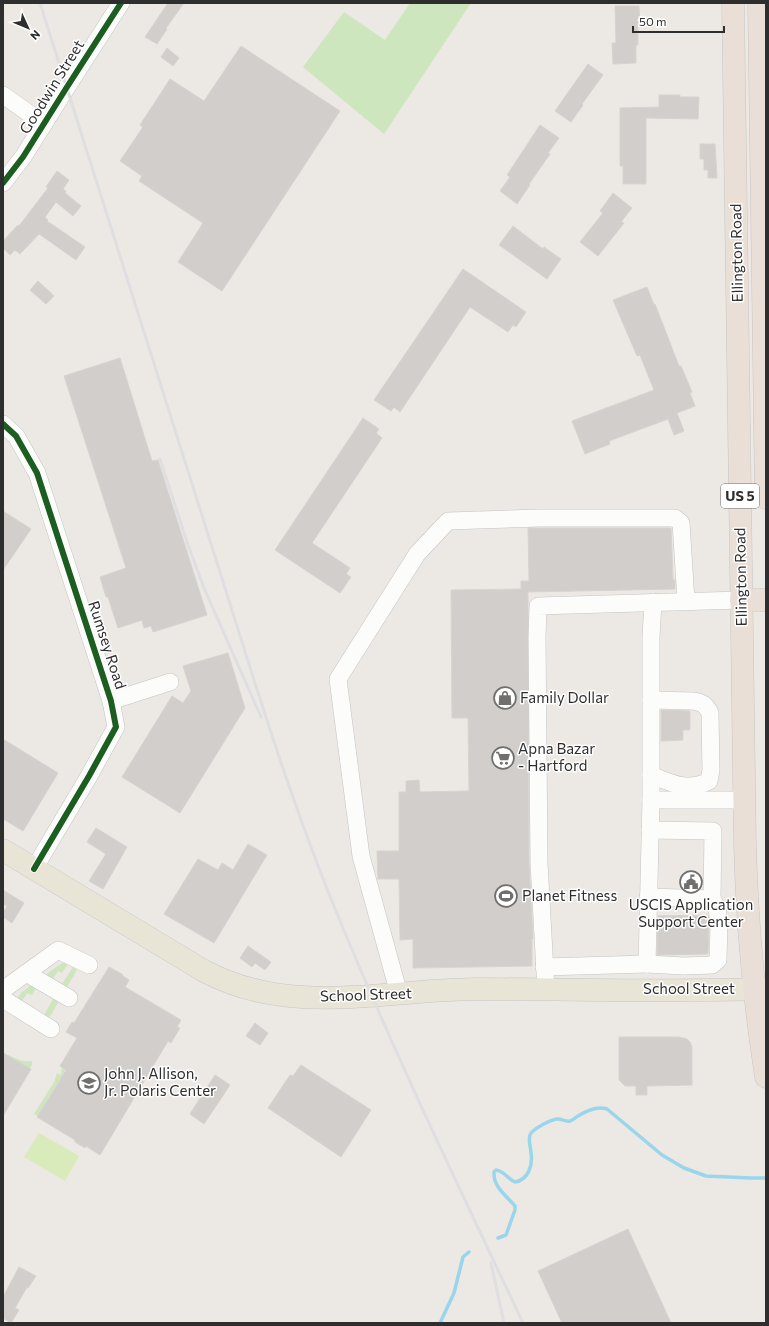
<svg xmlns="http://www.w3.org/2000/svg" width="769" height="1326" font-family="Commissioner,sans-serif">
	<rect width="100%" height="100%" fill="#ece8e4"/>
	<g fill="#cee6be">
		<path d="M 410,3 L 471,3 L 384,134 L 303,67 L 344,12 L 385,40 Z"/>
		<path d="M 64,962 L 68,964 L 62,973 L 58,971 L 53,979 L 47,975 L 49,972 Z"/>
		<path d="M 73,967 L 77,970 L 67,987 L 62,984 Z"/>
		<path d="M 31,985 L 36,988 L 32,995 L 27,993 L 22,1001 L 17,998 L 21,993 Z"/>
		<path d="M 53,999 L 59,1001 L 49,1018 L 44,1015 Z"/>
		<path d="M 3,1053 C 12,1056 22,1063 32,1061 L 32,1065 L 29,1069 L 3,1056 Z"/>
		<path d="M 62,1067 L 66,1069 L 60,1078 L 61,1079 L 38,1116 L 34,1114 L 54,1082 L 57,1073 L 60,1075 L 61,1073 Z"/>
	</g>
	<path fill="#d9eabb" d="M 39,1133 L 79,1156 L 65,1181 L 24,1157 Z"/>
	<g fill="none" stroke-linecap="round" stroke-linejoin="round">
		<g stroke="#99d6ec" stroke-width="3.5">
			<path d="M 498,1238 L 506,1235 L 515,1210 L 515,1206 C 506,1195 493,1187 494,1172 L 496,1170 C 504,1171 508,1179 515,1182 C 528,1180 533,1166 531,1153 C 531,1148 528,1141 530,1135 C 532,1129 552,1119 558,1119 C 562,1119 566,1122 570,1121 C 573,1120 576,1117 578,1116 C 586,1111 598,1106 607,1109 L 662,1155 L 684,1168 L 706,1176 L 751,1178 L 766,1178"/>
			<path d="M 440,1323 L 454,1293 L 463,1257 L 469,1252"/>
		</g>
	</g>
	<g fill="#d1cecb" stroke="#d7d4d0">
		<path d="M 168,3 L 184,3 L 166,28 L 167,29 L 157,44 L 145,37 Z"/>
		<path d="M 615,6 L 639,6 L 640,25 L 638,25 L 638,45 L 636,45 L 636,63 L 613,64 L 612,43 L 616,43 Z"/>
		<path d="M 241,46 L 340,111 L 222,291 L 178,262 L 203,223 L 139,181 L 142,176 L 120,161 L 143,127 L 140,125 L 170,79 L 204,101 Z"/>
		<path d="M 167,48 L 179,58 L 173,66 L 161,57 Z"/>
		<path d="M 588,64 L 603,75 L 582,104 L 583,105 L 571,122 L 555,111 Z"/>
		<path d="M 659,95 L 680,95 L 680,97 L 699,97 L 698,119 L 646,118 L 646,184 L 623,184 L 623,166 L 620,166 L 620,108 L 659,107 Z"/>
		<path d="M 540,125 L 559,138 L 548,153 L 550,154 L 529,184 L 530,185 L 517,204 L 500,191 L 510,177 L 507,175 Z"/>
		<path d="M 700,144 L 715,144 L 717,178 L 708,178 L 708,170 L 704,170 L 704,159 L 700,159 Z"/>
		<path d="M 57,171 L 69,180 L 63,189 L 66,191 L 65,193 L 81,206 L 73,216 L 56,202 L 45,217 L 48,220 L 47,221 L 85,247 L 76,260 L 39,234 L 20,254 L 15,250 L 10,255 L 3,248 L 3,241 L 18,225 L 19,226 L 48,188 L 46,187 Z"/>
		<path d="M 613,193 L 632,208 L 621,222 L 624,223 L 598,256 L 580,242 L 603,213 L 600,211 Z"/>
		<path d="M 513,226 L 543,249 L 544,247 L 561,259 L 547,279 L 499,245 Z"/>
		<path d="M 463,269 L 526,312 L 516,327 L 513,325 L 508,332 L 470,307 L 400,412 L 394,407 L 391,411 L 374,400 Z"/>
		<path d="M 38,281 L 54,296 L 46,304 L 30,290 Z"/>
		<path d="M 647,287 L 654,305 L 655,304 L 679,366 L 681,366 L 692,392 L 690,393 L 695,406 L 677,413 L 684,431 L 674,435 L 668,419 L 609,441 L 610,444 L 585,454 L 572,421 L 654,390 L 640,355 L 637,356 L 613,300 Z"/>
		<path d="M 120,358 L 152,461 L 158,460 L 207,615 L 153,632 L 151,626 L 144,628 L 142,620 L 118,628 L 108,597 L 106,597 L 100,577 L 126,568 L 64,376 Z"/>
		<path d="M 363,418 L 379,429 L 376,433 L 382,438 L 312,543 L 350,568 L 346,574 L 351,577 L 340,593 L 275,550 Z"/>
		<path d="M 3,511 L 31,529 L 3,570 Z"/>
		<path d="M 528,528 L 671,528 L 673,580 L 675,580 L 675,589 L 528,592 L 529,863 L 533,936 L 533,939 L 532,939 L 532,966 L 413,968 L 413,939 L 400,940 L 399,879 L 378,879 L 377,851 L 399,851 L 399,792 L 406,792 L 406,781 L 419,780 L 420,792 L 469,791 L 468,718 L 452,718 L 451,590 L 521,589 L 521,581 L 529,581 Z"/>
		<path d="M 228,653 L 245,708 L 180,813 L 122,777 L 172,696 L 183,703 L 191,691 L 183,666 Z"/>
		<path d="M 661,710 L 690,711 L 690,730 L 683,730 L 683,740 L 661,741 Z"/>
		<path d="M 3,739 L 58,773 L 23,831 L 3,819 Z"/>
		<path d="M 96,828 L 127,847 L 103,889 L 89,881 L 106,854 L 87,842 Z"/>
		<path d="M 248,844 L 267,855 L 214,943 L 164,914 L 198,859 L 218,870 L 222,863 L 233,870 Z"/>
		<path d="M 3,890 L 24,903 L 12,923 L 3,917 L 3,913 L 7,906 L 3,904 Z"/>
		<path d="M 708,915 L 709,924 L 708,954 L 657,955 L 658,916 Z"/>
		<path d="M 248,946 L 271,962 L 265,970 L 255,963 L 252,967 L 240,958 Z"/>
		<path d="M 109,967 L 122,974 L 123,976 L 129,980 L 125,987 L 181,1020 L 177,1027 L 180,1028 L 171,1043 L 168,1041 L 100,1155 L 86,1146 L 85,1148 L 75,1142 L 75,1140 L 37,1117 L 61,1079 L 60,1079 L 66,1070 L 60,1066 L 77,1038 L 66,1032 L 72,1022 L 74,1023 Z"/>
		<path d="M 255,1023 L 268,1033 L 260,1045 L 246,1036 Z"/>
		<path d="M 619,1037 L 679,1037 L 687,1039 L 690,1042 L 692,1047 L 692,1085 L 647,1086 L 647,1095 L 636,1095 L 636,1086 L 625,1086 L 619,1080 Z"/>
		<path d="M 3,1053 L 31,1069 L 3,1116 Z"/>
		<path d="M 301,1065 L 371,1110 L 341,1157 L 268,1108 L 290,1075 L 293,1076 Z"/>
		<path d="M 215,1075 L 230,1085 L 204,1124 L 190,1114 Z"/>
		<path d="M 628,1229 L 671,1323 L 562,1323 L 538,1271 Z"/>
		<path d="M 19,1267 L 36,1276 L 28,1288 L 27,1287 L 15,1308 L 19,1310 L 11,1323 L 3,1318 L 3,1297 Z"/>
	</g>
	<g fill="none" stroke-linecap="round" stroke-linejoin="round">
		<g stroke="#c5c4c5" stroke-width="18">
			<g id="minor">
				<path d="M 3,95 L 44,124"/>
				<path d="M 3,183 L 23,157 L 67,87 L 121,3"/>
				<path d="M 3,424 L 16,436 L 37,473 L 111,701 L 116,727 L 89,776 L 34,869"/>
				<path d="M 653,602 L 651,637 L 651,800 L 744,800"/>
				<path d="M 651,700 L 693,701 C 702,702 706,705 710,713 L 711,770 L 709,781 C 688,792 671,783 651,775"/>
				<path d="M 111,701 L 170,682"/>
				<path d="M 648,897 L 712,899 L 713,831 L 650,830"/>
				<path d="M 647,964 L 684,966 L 712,965 L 718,960 L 719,924 L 717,908 L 712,899"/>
				<path d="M 544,967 L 647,964 L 651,800"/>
				<path d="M 26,973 L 69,998"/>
				<path d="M 3,990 L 58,950 L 89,965"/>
				<path d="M 546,990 L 539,863 L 537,637 L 538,606 L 741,600"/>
				<path d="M 399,994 L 361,856 L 338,679 L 417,554 L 448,521 L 540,518 L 675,518 L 681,523 L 686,601"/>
				<path d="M 3,999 L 51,1029"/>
			</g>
		</g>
		<g stroke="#c6c5c4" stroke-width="23">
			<path id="major" d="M 3,850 L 204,971 C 291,1017 383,990 475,989 C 572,989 669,992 766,989"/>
		</g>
		<g stroke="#c6c5c4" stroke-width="23">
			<g id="highway">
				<path d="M 733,3 L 745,845 C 747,923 754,1000 766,1077"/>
				<path d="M 759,3 L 766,498"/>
				<path d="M 741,600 L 766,600"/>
			</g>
		</g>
		<use href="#minor" stroke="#fcfcfb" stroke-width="17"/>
		<use href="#major" stroke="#e8e4d6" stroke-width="22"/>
		<use href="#highway" stroke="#eadfd6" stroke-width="22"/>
		<g stroke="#dfdfe1" stroke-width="3">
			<path d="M 40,3 L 249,664 C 275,747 303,831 336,911 C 393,1051 459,1187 523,1323"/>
			<path d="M 160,459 L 188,545 L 204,588 L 261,717"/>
			<path d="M 491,1263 L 504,1323"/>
		</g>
		<g stroke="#fff" stroke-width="8">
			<g id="cycleway">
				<path d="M 3,183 L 23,157 L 67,87 L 121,3"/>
				<path d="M 3,424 L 16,436 L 37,473 L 111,701 L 116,727 L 89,776 L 34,869"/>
			</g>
		</g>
		<use href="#cycleway" stroke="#1b5e20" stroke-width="6"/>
	</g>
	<defs>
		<g id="shop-ring" transform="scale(1.15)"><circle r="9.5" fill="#fff" stroke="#706f6e" stroke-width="1.5"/><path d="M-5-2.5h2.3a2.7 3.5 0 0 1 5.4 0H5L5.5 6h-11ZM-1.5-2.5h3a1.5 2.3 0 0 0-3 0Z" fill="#706f6e"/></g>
		<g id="supermarket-ring" transform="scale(1.15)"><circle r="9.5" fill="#fff" stroke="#706f6e" stroke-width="1.5"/><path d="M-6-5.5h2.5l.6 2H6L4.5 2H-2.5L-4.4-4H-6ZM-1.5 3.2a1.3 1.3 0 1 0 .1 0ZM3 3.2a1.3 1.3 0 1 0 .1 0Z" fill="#706f6e"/></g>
		<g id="civic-ring" transform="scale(1.15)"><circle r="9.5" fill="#fff" stroke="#706f6e" stroke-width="1.5"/><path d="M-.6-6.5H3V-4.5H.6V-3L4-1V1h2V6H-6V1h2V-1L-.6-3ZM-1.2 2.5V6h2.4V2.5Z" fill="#706f6e"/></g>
		<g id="stadium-ring" transform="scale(1.15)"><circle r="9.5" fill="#fff" stroke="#706f6e" stroke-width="1.5"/><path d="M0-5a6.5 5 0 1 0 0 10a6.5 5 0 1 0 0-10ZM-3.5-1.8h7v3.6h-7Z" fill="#706f6e"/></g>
		<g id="school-ring" transform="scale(1.15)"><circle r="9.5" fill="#fff" stroke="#706f6e" stroke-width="1.5"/><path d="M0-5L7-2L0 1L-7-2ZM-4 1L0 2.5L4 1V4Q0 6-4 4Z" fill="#706f6e"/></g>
	</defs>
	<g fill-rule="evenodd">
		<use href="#shop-ring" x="505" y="698"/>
		<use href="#supermarket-ring" x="503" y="758"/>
		<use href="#civic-ring" x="691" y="882"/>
		<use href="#stadium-ring" x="506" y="896"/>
		<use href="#school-ring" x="89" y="1083"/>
	</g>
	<g text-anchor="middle" stroke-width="3" stroke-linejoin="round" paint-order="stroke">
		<rect fill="#fff" stroke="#6d6d6d" stroke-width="1" x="721" y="484" width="38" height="24" rx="3"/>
		<g font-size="14" font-weight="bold" fill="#2e2e2e">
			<text x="740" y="501">US 5</text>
		</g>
		<g font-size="15" fill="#2e2e2e" stroke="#fff">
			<text transform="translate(52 87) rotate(-58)" y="5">Goodwin Street</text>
			<text transform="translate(737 253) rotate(-91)" y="5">Ellington Road</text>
			<text transform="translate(741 577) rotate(-91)" y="5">Ellington Road</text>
			<text transform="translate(107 645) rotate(72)" y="5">Rumsey Road</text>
			<text x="689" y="994">School Street</text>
			<text transform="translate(366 995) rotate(-2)" y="5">School Street</text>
		</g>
		<g font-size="15" fill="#2e2e2e" stroke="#fff" text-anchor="start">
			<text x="520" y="703">Family Dollar</text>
			<text x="518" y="754">Apna Bazar<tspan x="518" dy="17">- Hartford</tspan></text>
			<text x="522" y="901">Planet Fitness</text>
			<text x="691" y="910" text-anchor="middle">USCIS Application<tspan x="691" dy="17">Support Center</tspan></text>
			<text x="104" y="1079">John J. Allison,<tspan x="104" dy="17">Jr. Polaris Center</tspan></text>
		</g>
	</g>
	<rect width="769" height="1326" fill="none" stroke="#2e2e2e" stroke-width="8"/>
	<g transform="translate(28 28) rotate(134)" stroke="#ffffff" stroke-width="3" paint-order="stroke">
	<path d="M0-3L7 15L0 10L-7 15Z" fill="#2e2e2e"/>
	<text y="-6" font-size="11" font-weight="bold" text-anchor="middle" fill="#2e2e2e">N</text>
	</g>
	<path d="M633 26v6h91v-6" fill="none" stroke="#2e2e2e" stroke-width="2"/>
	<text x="639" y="26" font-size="12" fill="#2e2e2e" stroke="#ffffff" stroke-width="3" paint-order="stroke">50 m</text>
</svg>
